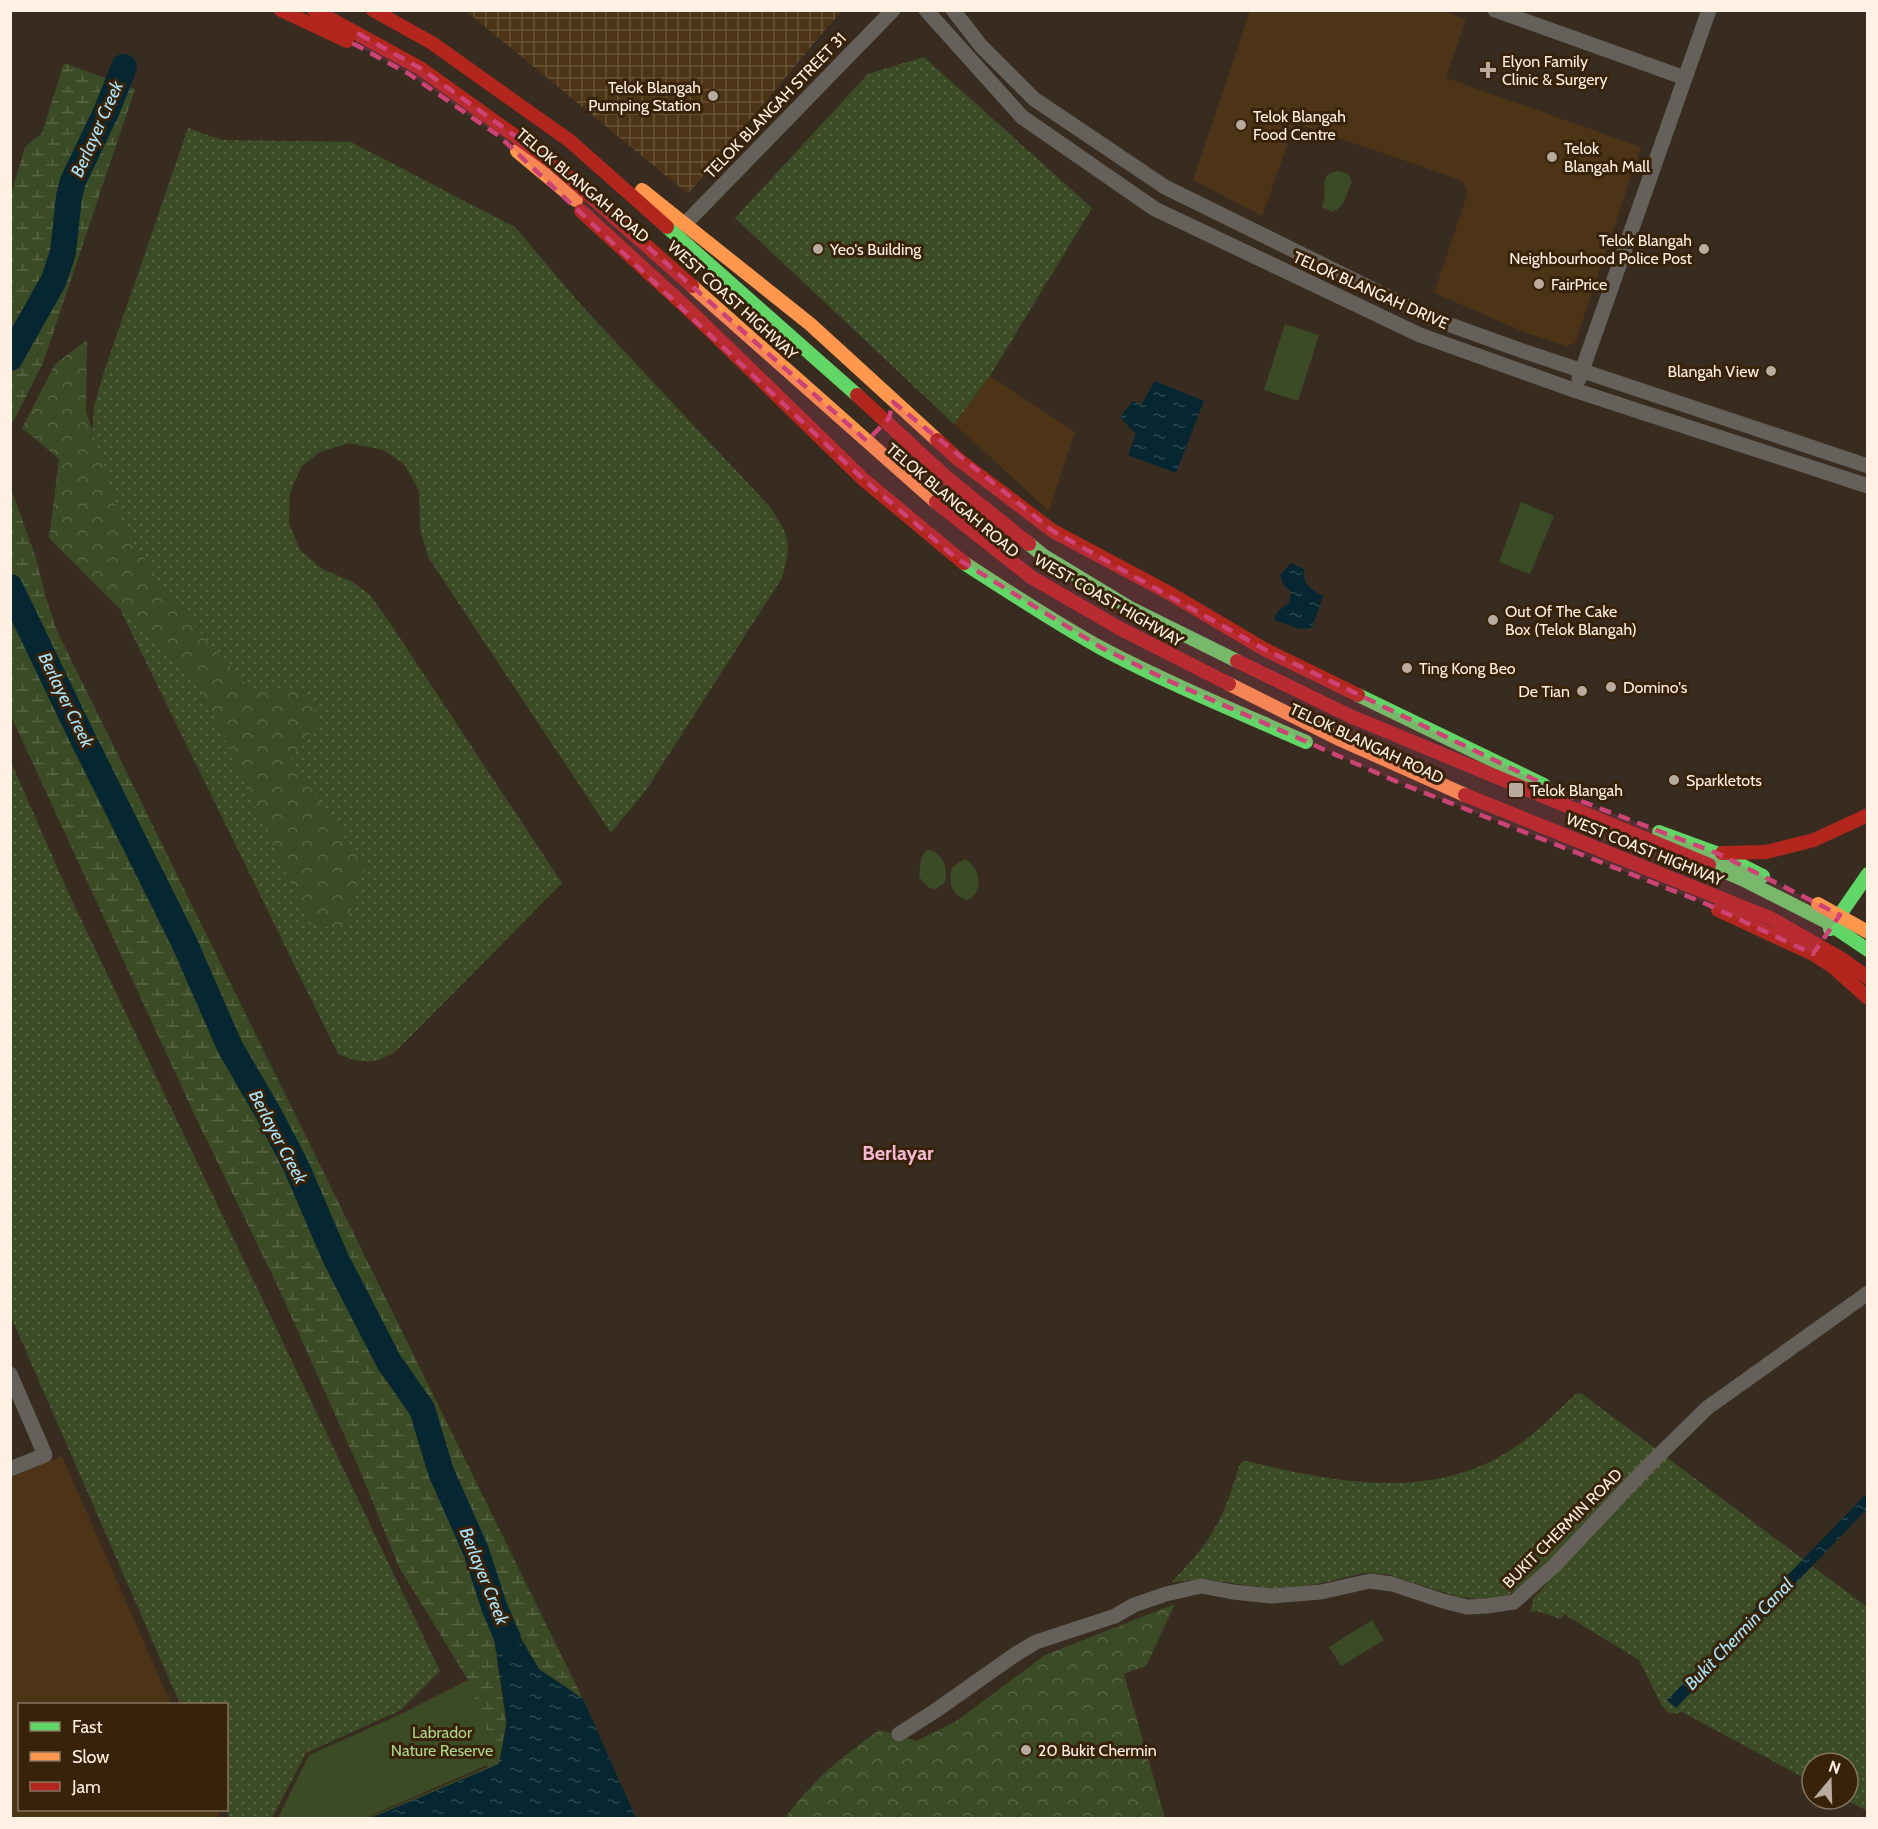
<svg xmlns="http://www.w3.org/2000/svg" width="1878" height="1829" font-family="Cabin,sans-serif">
	<defs>
		<pattern id="industrial-grid" width="8" height="8" patternUnits="userSpaceOnUse" patternTransform="scale(1.5)"><rect width="8" height="8" fill="#4d3417"/><path d="M0 4h8M4 0v8" fill="none" stroke="#685238"/></pattern>
		<pattern id="grass-dots" width="8" height="8" patternUnits="userSpaceOnUse" patternTransform="scale(1.5)"><rect width="8" height="8" fill="#3b4b25"/><path d="M2 2h.1M6 6h.1" fill="none" stroke="#586544" stroke-width="1.8" stroke-linecap="round"/></pattern>
		<pattern id="forest-crowns" width="20" height="18" patternUnits="userSpaceOnUse" patternTransform="scale(1.5)"><rect width="20" height="18" fill="#3b4b25"/><path d="M2 6a3 3 0 1 1 6 0M12 15a3 3 0 1 1 6 0" fill="none" stroke="#586544"/></pattern>
		<pattern id="wetland-marsh" width="20" height="14" patternUnits="userSpaceOnUse" patternTransform="scale(1.5)"><rect width="20" height="14" fill="#3b4b25"/><path d="M1 5h8M5 5V1M11 12h8M15 12V8" fill="none" stroke="#586544"/></pattern>
		<pattern id="water-ripples" width="26" height="14" patternUnits="userSpaceOnUse" patternTransform="scale(1.5)"><rect width="26" height="14" fill="#062732"/><path d="M2 4q2-2 4 0t4 0M15 11q2-2 4 0t4 0" fill="none" stroke="#2b474f"/></pattern>
	</defs>
	<rect width="100%" height="100%" fill="#382c20"/>
	<g fill="#4d3417">
		<path d="M 1250,11 L 1443,11 L 1466,20 L 1446,78 L 1641,147 L 1575,343 L 1567,346 L 1529,334 L 1434,293 L 1468,192 L 1461,180 L 1295,123 L 1262,216 L 1193,180 Z"/>
		<path d="M 990,376 L 1075,432 L 1049,511 L 954,424 Z"/>
		<path d="M 62,1456 L 171,1704 L 20,1704 L 20,1810 L 217,1810 L 220,1818 L 11,1818 L 11,1477 Z"/>
	</g>
	<path fill="url(#industrial-grid)" d="M 466,11 L 841,11 L 688,194 Z"/>
	<g fill="url(#grass-dots)">
		<path d="M 924,57 L 1092,208 L 990,376 L 954,424 L 735,218 L 868,74 Z"/>
		<path d="M 188,128 L 222,140 L 351,142 L 515,227 L 582,306 L 770,507 C 790,537 792,543 782,578 L 646,790 L 611,833 L 428,557 L 420,529 L 419,491 L 404,464 L 383,450 L 349,443 L 320,452 L 301,467 L 290,493 L 289,524 L 300,550 L 322,569 L 351,581 L 370,595 L 390,623 L 562,883 L 397,1050 C 375,1065 362,1064 338,1054 L 114,597 L 90,467 L 94,406 L 104,372 Z"/>
		<path d="M 11,762 L 68,892 L 440,1671 L 401,1710 L 306,1753 L 272,1818 L 230,1818 L 226,1810 L 226,1704 L 180,1704 L 11,1317 Z"/>
		<path d="M 1581,1393 L 1656,1449 L 1527,1584 L 1506,1596 L 1483,1599 L 1459,1597 L 1386,1574 L 1364,1573 L 1318,1584 L 1272,1589 L 1204,1579 L 1172,1582 C 1188,1564 1205,1547 1216,1526 C 1227,1507 1233,1485 1240,1464 L 1245,1461 C 1336,1482 1435,1504 1518,1445 C 1540,1430 1557,1411 1576,1394 Z"/>
		<path d="M 1665,1456 L 1867,1607 L 1867,1811 L 1845,1799 L 1848,1799 L 1848,1763 L 1812,1763 L 1812,1782 L 1682,1712 L 1674,1714 L 1668,1712 L 1662,1706 L 1639,1660 L 1564,1614 L 1561,1619 L 1537,1611 L 1530,1612 L 1533,1604 L 1532,1600 L 1548,1582 L 1549,1575 Z"/>
	</g>
	<g fill="url(#forest-crowns)">
		<path d="M 87,340 L 86,411 L 121,523 L 171,599 L 250,689 L 302,689 L 320,719 L 291,759 L 365,867 L 345,930 L 309,924 L 202,691 L 49,538 L 59,459 L 22,428 L 55,364 Z"/>
		<path d="M 1175,1604 L 1146,1666 L 1124,1674 L 1165,1818 L 785,1818 C 810,1783 844,1754 880,1730 L 916,1741 L 955,1722 L 1045,1655 Z"/>
	</g>
	<g fill="url(#wetland-marsh)">
		<path d="M 64,63 L 135,89 L 43,363 L 11,426 L 11,194 L 25,147 L 42,133 Z"/>
		<path d="M 10,486 L 36,558 L 46,598 L 57,631 L 583,1699 L 539,1669 L 503,1607 L 490,1611 L 506,1723 L 499,1764 L 468,1680 L 399,1567 L 358,1466 L 279,1289 L 197,1120 L 11,716 Z"/>
	</g>
	<g fill="#3b4b25">
		<path d="M 1339,171 L 1348,174 L 1352,182 C 1345,194 1347,204 1333,212 L 1322,207 C 1330,188 1315,174 1339,171 Z"/>
		<path d="M 1285,324 L 1319,335 L 1298,401 L 1264,390 Z"/>
		<path d="M 1521,502 L 1554,516 L 1530,574 L 1499,562 Z"/>
		<path d="M 926,850 C 942,850 949,869 945,882 L 936,889 L 929,888 L 919,877 L 921,858 Z"/>
		<path d="M 965,859 C 981,867 984,892 968,900 C 951,896 948,883 952,867 Z"/>
		<path d="M 1372,1620 L 1384,1640 L 1341,1666 L 1329,1647 Z"/>
		<path d="M 468,1680 L 499,1764 L 371,1818 L 278,1818 L 309,1755 L 401,1714 Z"/>
	</g>
	<g fill="url(#water-ripples)">
		<path d="M 1155,381 L 1204,401 L 1176,473 L 1128,455 L 1136,434 L 1120,417 L 1133,401 L 1141,405 Z"/>
		<path d="M 1291,563 L 1304,569 C 1302,584 1311,589 1323,596 L 1312,628 L 1300,629 L 1274,620 L 1277,612 L 1289,603 L 1291,592 L 1283,584 L 1280,575 Z"/>
		<path d="M 1867,1493 L 1867,1509 L 1676,1708 L 1667,1700 Z"/>
		<path d="M 502,1607 L 539,1669 L 583,1699 L 636,1818 L 371,1818 L 499,1764 L 507,1722 L 490,1611 Z"/>
	</g>
	<path fill="#382c20" d="M 487,1765 L 488,1767 L 368,1818 L 370,1816 Z"/>
	<g fill="none" stroke-linecap="round" stroke-linejoin="round">
		<g stroke="#062732" stroke-width="26">
			<path d="M 10,358 L 54,280 L 63,252 L 69,197 L 73,181 L 107,110 L 124,67"/>
			<path d="M 10,587 L 82,737 L 184,942 L 230,1047 L 270,1116 L 296,1166 L 336,1259 L 389,1362 L 422,1409 L 441,1472 L 476,1551 L 495,1609 L 508,1639"/>
		</g>
		<g stroke="#65605a" stroke-width="15">
			<path d="M 926,10 L 1022,117 L 1155,209 L 1420,335 L 1568,388 L 1868,486"/>
			<path d="M 953,10 L 981,46 L 1034,99 L 1165,187 L 1431,318 L 1520,350 L 1868,466"/>
			<path d="M 1495,10 L 1685,78"/>
			<path d="M 686,223 L 893,10"/>
			<path d="M 1579,379 L 1709,10"/>
			<path d="M 10,1374 L 45,1455 L 10,1469"/>
			<path d="M 899,1734 L 935,1711 L 1016,1654 L 1036,1642 L 1115,1616 L 1134,1605 L 1166,1594 L 1201,1586 L 1233,1592 L 1271,1596 L 1321,1592 L 1370,1581 L 1392,1584 L 1443,1601 L 1467,1607 L 1487,1606 L 1514,1602 L 1555,1565 L 1646,1468 L 1707,1408 L 1868,1293"/>
		</g>
		<g stroke="#63d668" stroke-width="14">
			<path d="M 667,227 L 857,395"/>
			<path d="M 1029,544 L 1044,556 L 1130,608 L 1237,661"/>
			<path d="M 964,563 C 1009,592 1054,622 1101,648 C 1167,683 1238,712 1306,742"/>
			<path d="M 1358,695 L 1544,785"/>
			<path d="M 1659,832 L 1719,854 L 1763,876"/>
			<path d="M 1709,865 L 1742,879 L 1825,921 L 1868,950"/>
			<path d="M 1830,929 L 1868,874"/>
		</g>
		<g stroke="#ff974d" stroke-width="14">
			<path d="M 517,151 L 576,200"/>
			<path d="M 642,190 L 810,324 L 937,440"/>
			<path d="M 692,286 L 936,502"/>
			<path d="M 1229,684 L 1337,738 L 1465,795"/>
			<path d="M 1818,904 L 1868,932"/>
		</g>
		<g stroke="#b3261e" stroke-width="14">
			<path d="M 281,10 L 347,41"/>
			<path d="M 314,10 L 420,68 L 553,163 L 692,286"/>
			<path d="M 373,10 L 432,43 L 570,141 L 667,227"/>
			<path d="M 581,211 L 687,308 L 864,480 L 964,563"/>
			<path d="M 857,395 L 946,477 L 1029,544"/>
			<path d="M 937,440 L 958,459 L 1053,531 L 1171,594 L 1264,649 L 1358,695"/>
			<path d="M 936,502 L 1031,577 L 1119,628 L 1229,684"/>
			<path d="M 1237,661 L 1350,716 L 1709,865"/>
			<path d="M 1465,795 L 1772,919 L 1842,959 L 1868,978"/>
			<path d="M 1722,853 L 1766,852 L 1814,840 L 1868,815"/>
			<path d="M 1718,910 L 1813,954 L 1832,966 L 1868,998"/>
		</g>
	</g>
	<path fill="#ce4376" fill-opacity="0.2" stroke="#ce4376" stroke-width="4.5" stroke-dasharray="12 8" stroke-linejoin="round" d="M 359,34 L 420,68 L 553,163 L 867,441 L 889,418 L 893,402 L 1053,531 L 1264,649 L 1573,798 L 1719,854 L 1840,915 L 1813,954 L 1702,902 L 1402,784 L 1169,681 L 1102,648 L 956,558 L 864,480 L 499,136 L 409,74 L 354,44 Z"/>
	<g fill="#b9ab9e" stroke="#38230a" stroke-width="2">
		<path d="M1485 61h6v6h6v6h-6v6h-6v-6h-6v-6h6z"/>
		<circle cx="713" cy="96" r="6"/>
		<circle cx="1241" cy="125" r="6"/>
		<circle cx="1552" cy="157" r="6"/>
		<circle cx="818" cy="249" r="6"/>
		<circle cx="1704" cy="249" r="6"/>
		<circle cx="1539" cy="284" r="6"/>
		<circle cx="1771" cy="371" r="6"/>
		<circle cx="1493" cy="620" r="6"/>
		<circle cx="1407" cy="668" r="6"/>
		<circle cx="1611" cy="687" r="6"/>
		<circle cx="1582" cy="691" r="6"/>
		<circle cx="1674" cy="780" r="6"/>
		<rect x="1508" y="782" width="16" height="16" rx="3"/>
		<circle cx="1026" cy="1750" r="6"/>
	</g>
	<g text-anchor="middle" stroke-width="6" stroke-linejoin="round" paint-order="stroke">
		<g font-size="16" fill="#fef0e2" stroke="#38230a" text-anchor="start">
			<text x="1502" y="67">Elyon Family<tspan x="1502" dy="18">Clinic &amp; Surgery</tspan></text>
			<text x="701" y="93" text-anchor="end">Telok Blangah<tspan x="701" dy="18">Pumping Station</tspan></text>
			<text x="1253" y="122">Telok Blangah<tspan x="1253" dy="18">Food Centre</tspan></text>
			<text x="1564" y="154">Telok<tspan x="1564" dy="18">Blangah Mall</tspan></text>
			<text x="1692" y="246" text-anchor="end">Telok Blangah<tspan x="1692" dy="18">Neighbourhood Police Post</tspan></text>
			<text x="830" y="255">Yeo's Building</text>
			<text x="1551" y="290">FairPrice</text>
			<text x="1759" y="377" text-anchor="end">Blangah View</text>
			<text x="1505" y="617">Out Of The Cake<tspan x="1505" dy="18">Box (Telok Blangah)</tspan></text>
			<text x="1419" y="674">Ting Kong Beo</text>
			<text x="1623" y="693">Domino's</text>
			<text x="1570" y="697" text-anchor="end">De Tian</text>
			<text x="1686" y="786">Sparkletots</text>
			<text x="1530" y="796">Telok Blangah</text>
			<text x="1038" y="1756">20 Bukit Chermin</text>
		</g>
		<g font-size="16" fill="#fef0e2" stroke="#38230a">
			<text transform="translate(775 105) rotate(-46)" y="6">TELOK BLANGAH STREET 31</text>
			<text transform="translate(583 185) rotate(40)" y="6">TELOK BLANGAH ROAD</text>
			<text transform="translate(1371 290) rotate(24)" y="6">TELOK BLANGAH DRIVE</text>
			<text transform="translate(733 300) rotate(42)" y="6">WEST COAST HIGHWAY</text>
			<text transform="translate(953 500) rotate(40)" y="6">TELOK BLANGAH ROAD</text>
			<text transform="translate(1109 600) rotate(30)" y="6">WEST COAST HIGHWAY</text>
			<text transform="translate(1367 743) rotate(25)" y="6">TELOK BLANGAH ROAD</text>
			<text transform="translate(1645 849) rotate(22)" y="6">WEST COAST HIGHWAY</text>
			<text transform="translate(1562 1528) rotate(-45)" y="6">BUKIT CHERMIN ROAD</text>
		</g>
		<g font-size="16" fill="#add488" stroke="#38230a">
			<text x="442" y="1738">Labrador<tspan x="442" dy="18">Nature Reserve</tspan></text>
		</g>
		<g font-size="18" font-style="italic" fill="#abe3fa" stroke="#38230a">
			<text transform="translate(97 129) rotate(-66)" y="6">Berlayer Creek</text>
			<text transform="translate(66 700) rotate(64)" y="6">Berlayer Creek</text>
			<text transform="translate(278 1137) rotate(62)" y="6">Berlayer Creek</text>
			<text transform="translate(484 1576) rotate(68)" y="6">Berlayer Creek</text>
			<text transform="translate(1739 1634) rotate(-46)" y="6">Bukit Chermin Canal</text>
		</g>
		<g font-size="20" font-weight="bold" fill="#f8b9d4" stroke="#38230a">
			<text x="898" y="1160">Berlayar</text>
		</g>
	</g>
	<rect width="1878" height="1829" fill="none" stroke="#fef0e2" stroke-width="24"/>
	<rect x="18" y="1703" width="210" height="108" fill="#38230a" stroke="#877560" stroke-width="1.5"/>
	<rect x="30" y="1722" width="30" height="9" fill="#63d668" stroke="#877560" stroke-width="1.5"/>
	<text x="72" y="1733" font-size="18" fill="#fef0e2">Fast</text>
	<rect x="30" y="1752" width="30" height="9" fill="#ff974d" stroke="#877560" stroke-width="1.5"/>
	<text x="72" y="1763" font-size="18" fill="#fef0e2">Slow</text>
	<rect x="30" y="1782" width="30" height="9" fill="#b3261e" stroke="#877560" stroke-width="1.5"/>
	<text x="72" y="1793" font-size="18" fill="#fef0e2">Jam</text>
	<g transform="translate(1830 1781) rotate(19)"><circle r="28" fill="#38230a" stroke="#877560" stroke-width="1.5"/>
	<path d="M0-4.5L10 22L0 15L-10 22Z" fill="#b9ab9e"/>
	<text y="-9" font-size="16" font-weight="bold" text-anchor="middle" fill="#fef0e2">N</text>
	</g>
</svg>
